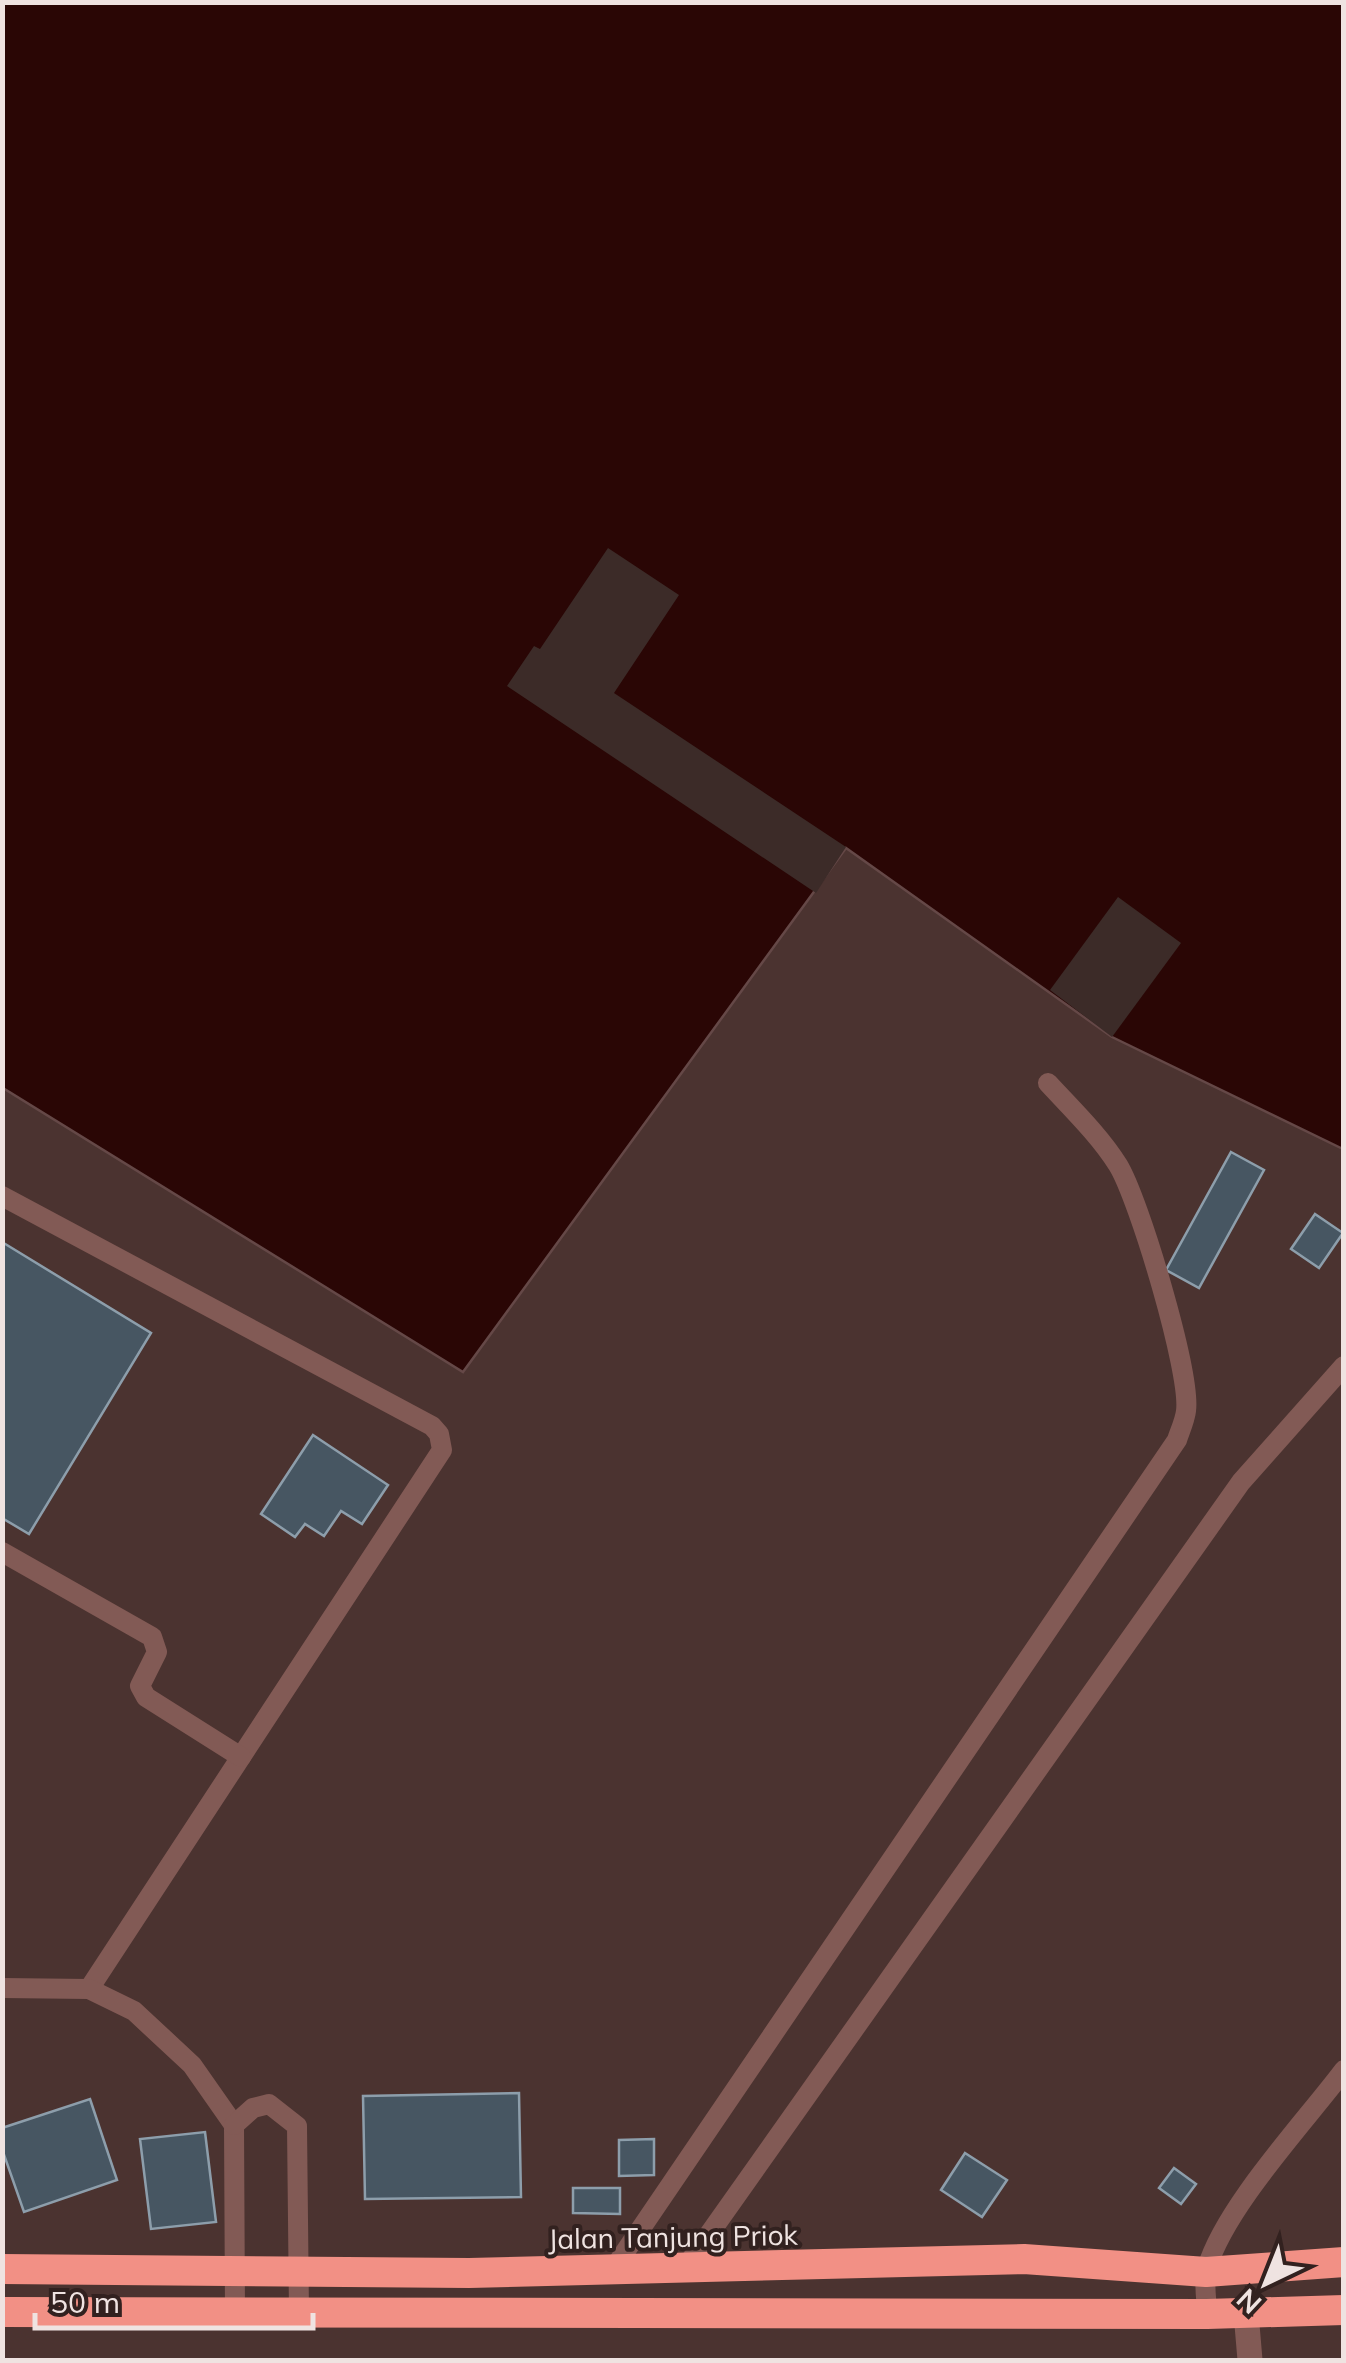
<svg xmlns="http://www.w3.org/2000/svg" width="1346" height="2363" font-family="Mulish,sans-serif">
	<rect width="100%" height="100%" fill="#3c2b28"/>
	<path fill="#4b3330" d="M 846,847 L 1112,1037 L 1343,1149 L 1343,2360 L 3,2360 L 2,1088 L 463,1372 Z"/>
	<path fill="#2a0605" stroke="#654847" stroke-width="2.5" d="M 2,3 L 1343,3 L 1343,1149 L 1112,1037 L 846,848 L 463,1372 L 3,1088 Z"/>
	<g fill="#3c2b28">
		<path d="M 608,548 L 679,595 L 614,693 L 846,847 L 816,893 L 507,686 L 534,646 L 540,649 Z"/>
		<path d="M 1118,897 L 1181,943 L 1112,1037 L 1050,990 Z"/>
	</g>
	<g fill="#475662" stroke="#8d9eab" stroke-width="2.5">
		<path d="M 1231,1152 L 1264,1170 L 1199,1288 L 1166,1270 Z"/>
		<path d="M 1315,1214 L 1343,1233 L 1319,1268 L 1291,1249 Z"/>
		<path d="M 2,1242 L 151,1333 L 29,1534 L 2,1518 Z"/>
		<path d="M 313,1435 L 388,1485 L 362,1524 L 341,1511 L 324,1536 L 305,1524 L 295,1537 L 261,1514 Z"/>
		<path d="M 519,2093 L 521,2197 L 365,2199 L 363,2096 Z"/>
		<path d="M 90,2099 L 117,2180 L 24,2212 L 2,2149 L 2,2128 Z"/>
		<path d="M 205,2132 L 216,2222 L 151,2229 L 140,2139 Z"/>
		<path d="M 654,2139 L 654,2175 L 619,2176 L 619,2140 Z"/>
		<path d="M 965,2153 L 1007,2180 L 982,2217 L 941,2190 Z"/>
		<path d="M 1174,2168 L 1196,2184 L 1181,2204 L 1159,2188 Z"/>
		<path d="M 573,2188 L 620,2188 L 620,2214 L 573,2213 Z"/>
	</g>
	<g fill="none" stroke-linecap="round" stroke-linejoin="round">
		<g stroke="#825a55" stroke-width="20">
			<path d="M 2,1196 L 432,1426 L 439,1434 L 442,1450 L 89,1989"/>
			<path d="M 2,1552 L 152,1637 L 157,1652 L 140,1686 L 146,1697 L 241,1757"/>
			<path d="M 2,1988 L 89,1989 L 134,2011 L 192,2065 L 234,2125 L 235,2314"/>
			<path d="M 234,2125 L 253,2108 L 269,2104 L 297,2126 L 299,2313"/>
			<path d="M 612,2271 L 1177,1440 C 1180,1431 1185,1420 1186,1411 C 1191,1373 1139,1199 1118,1165 C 1099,1135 1072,1109 1048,1083"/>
			<path d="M 683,2271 L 1241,1482 L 1344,1366"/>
			<path d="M 1207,2314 C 1207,2300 1203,2282 1207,2268 C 1225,2207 1304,2123 1344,2070"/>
		</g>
		<path stroke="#825a55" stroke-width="25" d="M 1246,2313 L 1250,2360"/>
		<g stroke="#f29085" stroke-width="30">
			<path d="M 2,2269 L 469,2273 L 1024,2259 L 1206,2272 L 1344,2262"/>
			<path d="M 2,2312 L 1207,2314 L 1344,2310"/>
		</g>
	</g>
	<g text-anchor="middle" stroke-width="8" stroke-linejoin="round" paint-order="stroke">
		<g font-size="28" fill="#efe3e1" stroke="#32211f">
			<text transform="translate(673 2237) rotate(-1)" y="10">Jalan Tanjung Priok</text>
		</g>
	</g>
	<rect width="1346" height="2363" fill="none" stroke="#efe3e1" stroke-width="10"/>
	<g transform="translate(1266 2283) rotate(223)" stroke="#32211f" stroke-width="8" paint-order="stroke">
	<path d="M0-8L18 38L0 25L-18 38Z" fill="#efe3e1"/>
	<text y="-15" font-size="28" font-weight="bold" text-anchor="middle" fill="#efe3e1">N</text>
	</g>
	<path d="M35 2313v15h278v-15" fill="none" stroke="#efe3e1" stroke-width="5"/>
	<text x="50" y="2313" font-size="30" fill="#efe3e1" stroke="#32211f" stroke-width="8" paint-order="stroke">50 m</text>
</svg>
